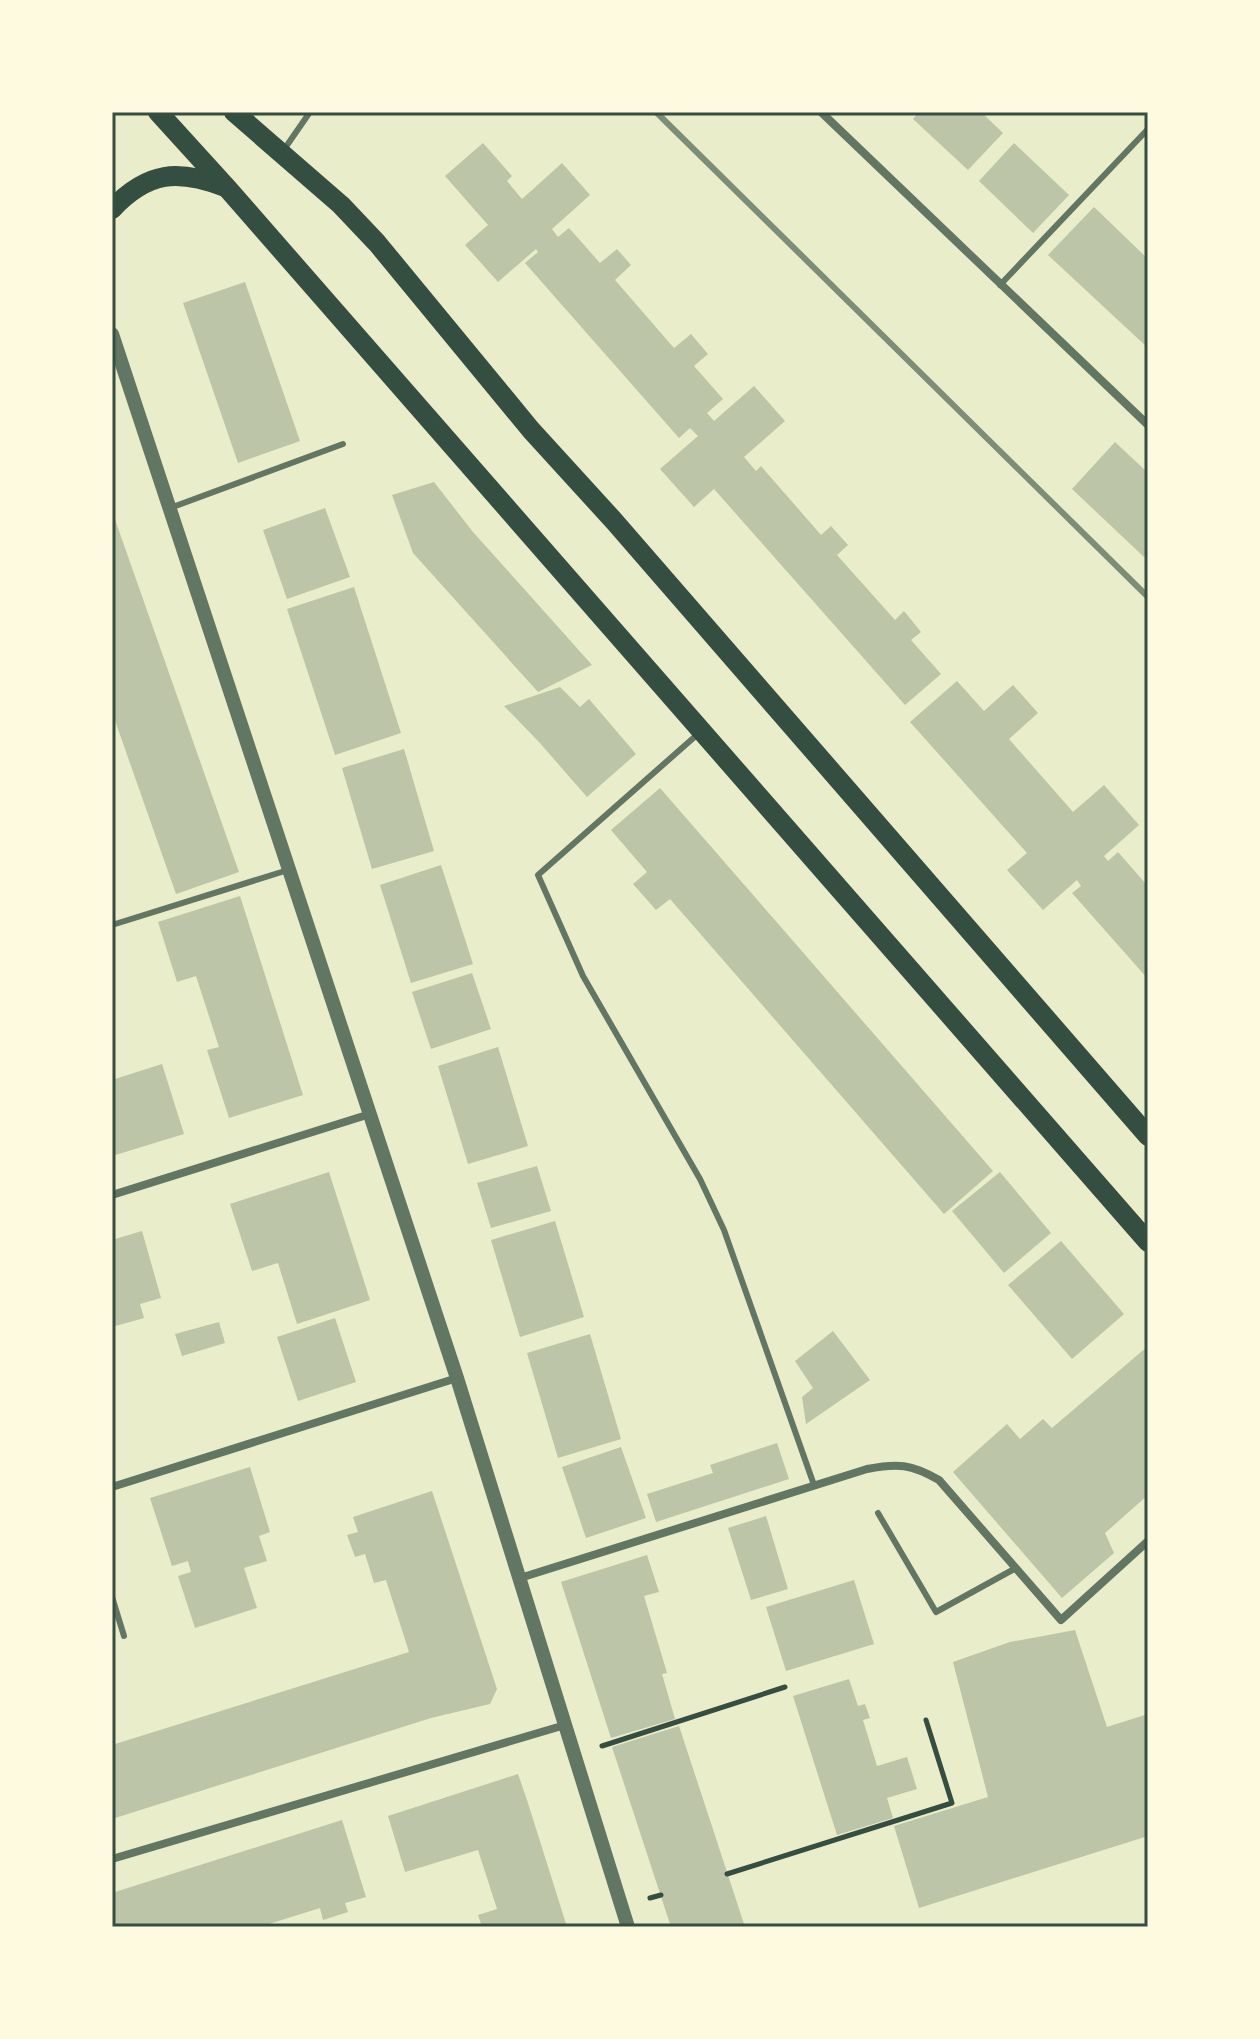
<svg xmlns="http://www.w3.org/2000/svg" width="1260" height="2039" font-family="Raleway,sans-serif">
	<rect width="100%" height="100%" fill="#e9edc9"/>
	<g fill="#bcc5a7">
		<path d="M 919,112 L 981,112 L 1003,133 L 968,170 L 913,119 Z"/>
		<path d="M 483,143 L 512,176 L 507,181 L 522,199 L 562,163 L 590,195 L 552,229 L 558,237 L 569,228 L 600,263 L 617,249 L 631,265 L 615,280 L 674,348 L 691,334 L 708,354 L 694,366 L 723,399 L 707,413 L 714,421 L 754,386 L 785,421 L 744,457 L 756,471 L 761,466 L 821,535 L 831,526 L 848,545 L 837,555 L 895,620 L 904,611 L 921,632 L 911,640 L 941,674 L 905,705 L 714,489 L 694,507 L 660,469 L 698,436 L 690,428 L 679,438 L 525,263 L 538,252 L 536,249 L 498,282 L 465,245 L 488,225 L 445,176 Z"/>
		<path d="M 1014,143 L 1069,195 L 1033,233 L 979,181 Z"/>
		<path d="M 1094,207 L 1148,259 L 1148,348 L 1048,255 Z"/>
		<path d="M 245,282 L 300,441 L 238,463 L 183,303 Z"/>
		<path d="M 1115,442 L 1148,473 L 1148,553 L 1144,557 L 1072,489 Z"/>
		<path d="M 434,482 L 473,532 L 592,665 L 538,692 L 413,553 L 392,495 Z"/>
		<path d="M 325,508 L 350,577 L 287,599 L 263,530 Z"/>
		<path d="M 112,511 L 239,872 L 176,894 L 112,712 Z"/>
		<path d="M 354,587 L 401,733 L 335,755 L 287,609 Z"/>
		<path d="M 957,681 L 984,711 L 1013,685 L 1038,713 L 1009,739 L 1073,812 L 1104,785 L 1139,825 L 1104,856 L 1108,861 L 1118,852 L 1146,884 L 1148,882 L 1148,979 L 1072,893 L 1081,886 L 1077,880 L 1043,910 L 1007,870 L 1027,853 L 910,722 Z"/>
		<path d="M 560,687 L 580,707 L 589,699 L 636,754 L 587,797 L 539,742 L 504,706 Z"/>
		<path d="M 404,749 L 434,851 L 372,869 L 342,768 Z"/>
		<path d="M 660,788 L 993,1171 L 944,1214 L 670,899 L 656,910 L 633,884 L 647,872 L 611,830 Z"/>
		<path d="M 441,865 L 473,964 L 411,983 L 380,885 Z"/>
		<path d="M 240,896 L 303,1095 L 229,1118 L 207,1050 L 219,1047 L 196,976 L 177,982 L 158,922 Z"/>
		<path d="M 472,973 L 491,1029 L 431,1049 L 412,992 Z"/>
		<path d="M 498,1047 L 528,1146 L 468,1164 L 438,1066 Z"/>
		<path d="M 162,1064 L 184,1134 L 112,1156 L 112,1080 Z"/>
		<path d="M 537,1166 L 551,1211 L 491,1228 L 477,1183 Z"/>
		<path d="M 329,1172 L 370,1300 L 297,1324 L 278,1263 L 252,1271 L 230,1204 Z"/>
		<path d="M 1000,1172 L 1051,1233 L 1004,1273 L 952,1211 Z"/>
		<path d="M 555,1221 L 584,1317 L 520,1337 L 491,1240 Z"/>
		<path d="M 142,1231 L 161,1298 L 140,1304 L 144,1318 L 112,1327 L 112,1240 Z"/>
		<path d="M 1061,1241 L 1124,1314 L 1072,1359 L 1008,1285 Z"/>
		<path d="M 335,1318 L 356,1382 L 298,1401 L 277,1337 Z"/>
		<path d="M 219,1322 L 225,1343 L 182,1356 L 175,1334 Z"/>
		<path d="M 833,1331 L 870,1380 L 806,1424 L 802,1397 L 813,1388 L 795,1361 Z"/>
		<path d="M 590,1334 L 621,1439 L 558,1458 L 527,1353 Z"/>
		<path d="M 1148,1346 L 1148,1495 L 1105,1533 L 1114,1553 L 1062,1598 L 953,1472 L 1007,1424 L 1020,1439 L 1043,1419 L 1052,1428 Z"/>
		<path d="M 777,1443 L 789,1479 L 656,1522 L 647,1494 L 713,1473 L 710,1465 Z"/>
		<path d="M 621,1447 L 646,1518 L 586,1538 L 562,1467 Z"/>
		<path d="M 250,1467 L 270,1532 L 259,1536 L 267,1561 L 244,1568 L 257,1608 L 195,1628 L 178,1576 L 191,1572 L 188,1561 L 172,1566 L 150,1498 Z"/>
		<path d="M 432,1491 L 497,1689 L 490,1704 L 431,1718 L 112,1819 L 112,1745 L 409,1652 L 386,1580 L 374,1583 L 365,1554 L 355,1557 L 347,1535 L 358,1532 L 353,1517 Z"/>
		<path d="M 766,1516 L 788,1589 L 751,1600 L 728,1528 Z"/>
		<path d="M 647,1555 L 659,1592 L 644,1596 L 667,1673 L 662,1674 L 675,1719 L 611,1738 L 561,1582 Z"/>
		<path d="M 854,1580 L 874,1644 L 786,1671 L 766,1607 Z"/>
		<path d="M 1075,1630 L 1107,1727 L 1148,1714 L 1148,1836 L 919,1908 L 894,1826 L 988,1797 L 953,1662 L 1010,1642 Z"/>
		<path d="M 849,1679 L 858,1706 L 865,1704 L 870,1718 L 863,1720 L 877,1766 L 907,1757 L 917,1789 L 887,1798 L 893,1818 L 837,1835 L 793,1696 Z"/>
		<path d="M 679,1726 L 704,1802 L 745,1927 L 671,1927 L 612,1747 Z"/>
		<path d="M 518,1774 L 527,1800 L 567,1927 L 482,1927 L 478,1915 L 497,1909 L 478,1850 L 405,1872 L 388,1816 Z"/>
		<path d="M 342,1820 L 366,1897 L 345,1903 L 348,1912 L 323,1920 L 320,1908 L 269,1924 L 270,1927 L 112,1927 L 112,1893 Z"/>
	</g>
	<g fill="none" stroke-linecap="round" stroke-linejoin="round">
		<g stroke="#344e41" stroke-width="5">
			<path d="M 602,1746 L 785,1687"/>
			<path d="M 727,1874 L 952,1803 L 926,1720"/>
			<path d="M 650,1898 L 661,1895"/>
		</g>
		<g stroke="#617663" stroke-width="6">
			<path d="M 283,151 L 310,112"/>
			<path d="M 1000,285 L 1148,129"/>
			<path d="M 170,508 L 343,444"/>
			<path d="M 699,733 L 538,875 L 583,976 L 700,1179 L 724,1230 L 814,1485"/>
			<path d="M 112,925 L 288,870"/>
			<path d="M 878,1513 L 936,1612 L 1016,1568"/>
			<path d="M 112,1597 L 124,1636"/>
		</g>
		<g stroke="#617663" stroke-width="8">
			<path d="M 821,112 L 1148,425"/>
			<path d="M 112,1195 L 370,1114"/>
			<path d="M 112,1487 L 457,1378"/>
			<path d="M 520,1578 L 867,1469 C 898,1463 911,1464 939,1480 L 1061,1620 L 1148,1541"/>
			<path d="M 112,1859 L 565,1725"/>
		</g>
		<path stroke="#617663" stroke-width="14" d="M 112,334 L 457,1378 L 628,1927"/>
		<g stroke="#344e41" stroke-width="20">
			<path d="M 158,112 L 228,189 L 1148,1242"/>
			<path d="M 234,112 L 341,205 L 377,243 L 531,430 L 614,521 L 1148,1136"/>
			<path d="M 112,209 C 148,171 178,169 225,187"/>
		</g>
		<path stroke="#7c8e77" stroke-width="6" d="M 656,112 L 1148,597"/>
	</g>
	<rect width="1260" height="2039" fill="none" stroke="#fefae0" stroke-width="228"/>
	<rect x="114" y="114" width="1032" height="1811" fill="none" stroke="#344e41" stroke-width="3"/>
</svg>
